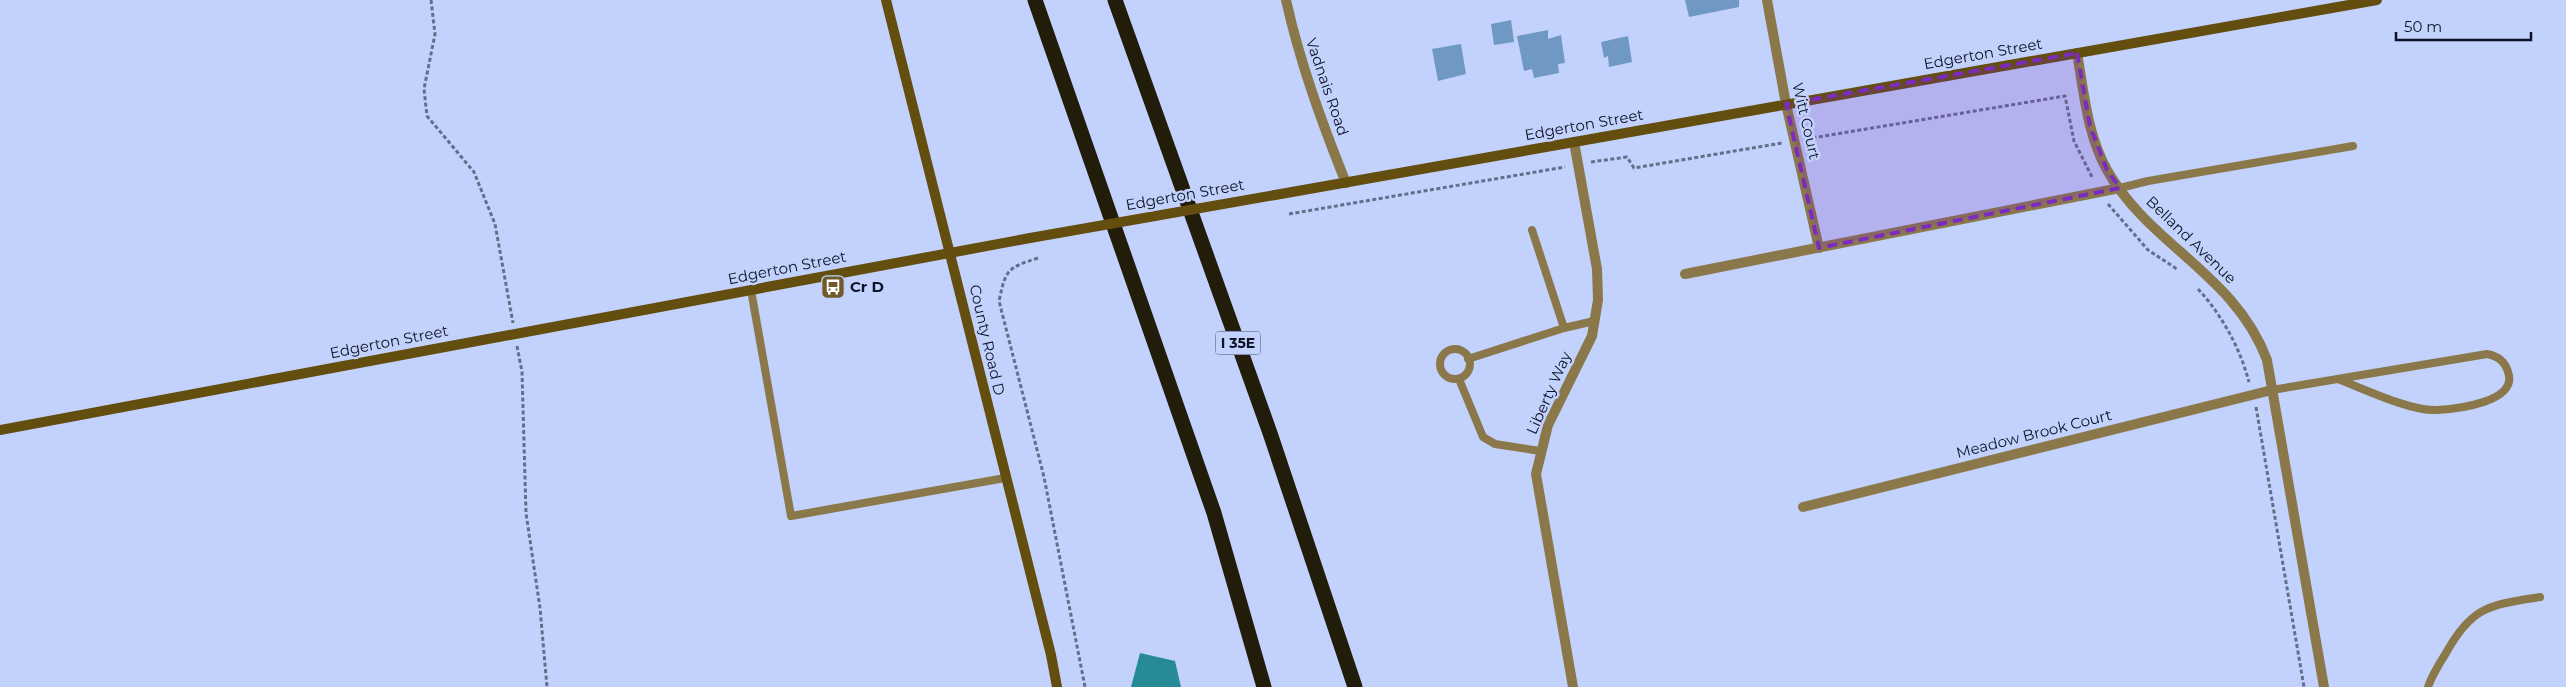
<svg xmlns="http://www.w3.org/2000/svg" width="2566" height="687" font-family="Montserrat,sans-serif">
	<rect width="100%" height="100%" fill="#c2d2fc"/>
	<path fill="#268a97" d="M 1140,653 L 1175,661 L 1181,687 L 1131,687 Z"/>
	<g fill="#6f99c2">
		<path d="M 1685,0 L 1739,0 L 1739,7 L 1689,17 Z"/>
		<path d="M 1511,20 L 1514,42 L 1494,45 L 1491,24 Z"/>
		<path d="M 1548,30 L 1548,39 L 1561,35 L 1565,63 L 1558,64 L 1559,73 L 1534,78 L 1532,69 L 1524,71 L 1517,36 Z"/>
		<path d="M 1628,36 L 1632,62 L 1609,67 L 1608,56 L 1604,58 L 1601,42 Z"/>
		<path d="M 1461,44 L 1466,74 L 1438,81 L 1432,49 Z"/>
	</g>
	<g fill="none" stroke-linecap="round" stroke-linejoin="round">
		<g stroke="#636e8b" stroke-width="3" stroke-dasharray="4 2.5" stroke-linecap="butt">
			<path d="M 431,0 L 435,34 L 424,89 L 427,116 L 474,172 L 495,224 L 513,323"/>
			<path d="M 1806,139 L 2065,96 L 2074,141 L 2093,179"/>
			<path d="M 1591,162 L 1627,157 L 1634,168 L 1782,143"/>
			<path d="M 2108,204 L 2148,250 L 2177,269"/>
			<path d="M 1289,214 L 1565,167"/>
			<path d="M 1038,258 C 1007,268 1006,269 999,301 L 1044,477 L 1085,687"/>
			<path d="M 2198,289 C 2222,315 2240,348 2249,382"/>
			<path d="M 517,346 L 522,372 L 526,513 L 540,608 L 547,687"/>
			<path d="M 2256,407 L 2304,687"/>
		</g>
		<g stroke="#8b784a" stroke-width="8">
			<path d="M 2120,188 L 2148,181 L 2353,146"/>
			<path d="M 1532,230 L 1564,328 L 1594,321"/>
			<path d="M 751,290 L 791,516 L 1005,478"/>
			<circle cx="1455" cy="364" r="15"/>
			<path d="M 1468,359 L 1564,328"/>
			<path d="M 1459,379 L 1483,437 L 1495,444 L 1540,451"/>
			<path d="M 2272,390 L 2487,354 C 2498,356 2505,361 2508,372 C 2519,402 2456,409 2437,410 C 2412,412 2361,388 2338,379"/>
			<path d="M 2428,687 C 2432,675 2439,664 2446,653 C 2472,606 2490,605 2540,597"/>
		</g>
		<g stroke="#8b784a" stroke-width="10">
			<path d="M 1286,0 C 1300,63 1322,123 1346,183"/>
			<path d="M 1767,0 L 1786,104 L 1819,248"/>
			<path d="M 2077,53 C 2084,92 2087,134 2107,170 C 2149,245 2235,274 2267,360 L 2324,687"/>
			<path d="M 1685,274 L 2120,188"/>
			<path d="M 1803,507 L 2272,390"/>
			<path d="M 1573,687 L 1536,474 L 1548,425 L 1592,336 L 1598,300 L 1597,269 L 1574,142"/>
		</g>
		<g stroke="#634d0f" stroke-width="10">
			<path d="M 886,0 L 1051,655 L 1057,687"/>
			<path d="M 1275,195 L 2377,0"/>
			<path d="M 0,430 L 1030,238"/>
		</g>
		<g stroke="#221c0b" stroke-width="15">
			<path d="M 1035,0 L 1214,513 L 1264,687"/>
			<path d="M 1115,0 L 1270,433 L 1355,687"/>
		</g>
		<path stroke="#634d0f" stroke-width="10" d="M 1030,238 L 1275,195"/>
	</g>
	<path fill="#7b2cbf" fill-opacity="0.2" stroke="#7b2cbf" stroke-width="4" stroke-dasharray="10 6" stroke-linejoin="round" d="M 2077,53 L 2090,126 L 2107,170 L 2120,188 L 1819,248 L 1786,104 Z"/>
	<defs>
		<g id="bus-square" transform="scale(1.25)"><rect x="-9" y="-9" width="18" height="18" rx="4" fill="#6e5b29" stroke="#c2d2fc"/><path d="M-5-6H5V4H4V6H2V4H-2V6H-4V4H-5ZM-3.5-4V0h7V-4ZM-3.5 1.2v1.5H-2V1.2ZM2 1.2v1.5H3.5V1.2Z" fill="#fff"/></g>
	</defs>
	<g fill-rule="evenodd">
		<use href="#bus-square" x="833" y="287"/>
	</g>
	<g text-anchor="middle" stroke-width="5" stroke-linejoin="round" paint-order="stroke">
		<rect fill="#c2d2fc" stroke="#434c66" stroke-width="1" x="1215.5" y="331.5" width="45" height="23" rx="4"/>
		<g font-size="14" font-weight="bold" fill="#0d1325">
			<text x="1238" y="348">I 35E</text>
		</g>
		<g font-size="15" fill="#0d1325" stroke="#c2d2fc">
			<text transform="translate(1983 54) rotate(-10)" y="5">Edgerton Street</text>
			<text transform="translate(1327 87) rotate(71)" y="5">Vadnais Road</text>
			<text transform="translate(1806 121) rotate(77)" y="5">Witt Court</text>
			<text transform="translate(1584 125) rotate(-10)" y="5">Edgerton Street</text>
			<text transform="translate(1185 195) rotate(-10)" y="5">Edgerton Street</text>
			<text transform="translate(2191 240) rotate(44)" y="5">Belland Avenue</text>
			<text transform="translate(787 268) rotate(-11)" y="5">Edgerton Street</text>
			<text transform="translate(987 340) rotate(77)" y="5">County Road D</text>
			<text transform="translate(389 342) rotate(-11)" y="5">Edgerton Street</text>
			<text transform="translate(1549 393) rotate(-66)" y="5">Liberty Way</text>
			<text transform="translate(2034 434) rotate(-14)" y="5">Meadow Brook Court</text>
		</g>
		<g font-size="15" font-weight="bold" fill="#0d1325" stroke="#c2d2fc" text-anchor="start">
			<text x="850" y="292">Cr D</text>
		</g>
	</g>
	<path d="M2396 32v8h135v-8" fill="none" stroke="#0d1325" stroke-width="2.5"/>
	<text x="2404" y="32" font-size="15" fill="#0d1325" stroke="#c2d2fc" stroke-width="4" paint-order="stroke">50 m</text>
</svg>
